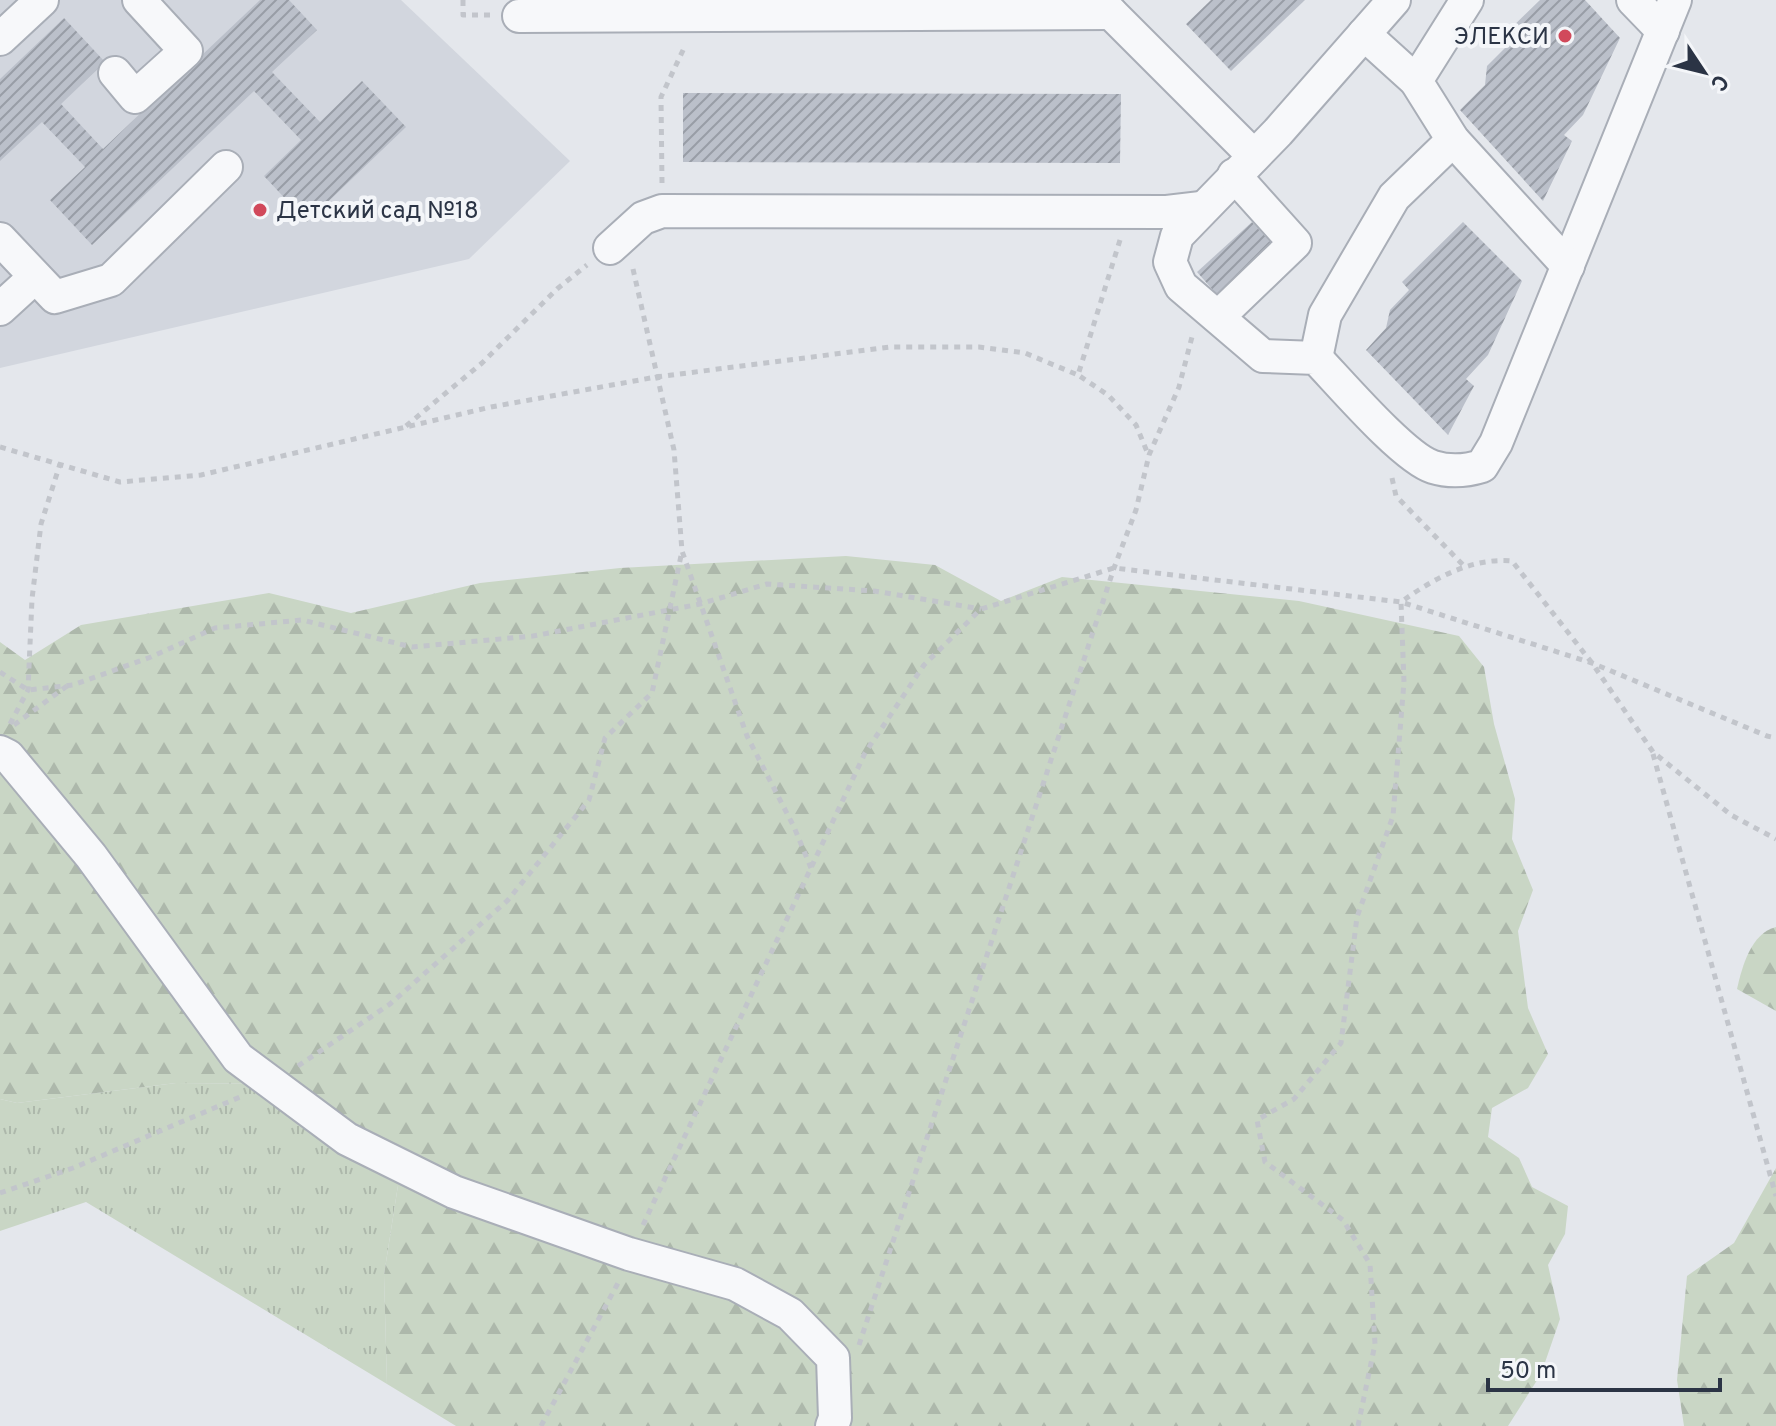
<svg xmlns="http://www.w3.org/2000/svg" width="1776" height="1426" font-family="Overpass,sans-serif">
	<defs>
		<pattern id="grass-tufts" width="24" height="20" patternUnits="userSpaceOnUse" patternTransform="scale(2)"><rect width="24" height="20" fill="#c9d6c5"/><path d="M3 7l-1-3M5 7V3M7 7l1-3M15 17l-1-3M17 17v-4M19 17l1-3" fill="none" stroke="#adb8ab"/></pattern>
		<pattern id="forest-firs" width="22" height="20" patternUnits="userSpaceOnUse" patternTransform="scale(2)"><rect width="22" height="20" fill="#c9d6c5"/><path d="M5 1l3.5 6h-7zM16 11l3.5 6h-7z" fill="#adb8ab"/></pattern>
		<pattern id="building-hatch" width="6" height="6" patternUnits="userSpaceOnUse" patternTransform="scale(2)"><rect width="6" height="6" fill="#bbc0ca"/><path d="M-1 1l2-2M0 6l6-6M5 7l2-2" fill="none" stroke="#989da6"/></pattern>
	</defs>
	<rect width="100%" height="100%" fill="#e4e7ec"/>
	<path fill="#d2d6de" d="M 0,0 L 401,0 L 570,161 L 469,259 L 0,368 Z"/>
	<path fill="url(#grass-tufts)" d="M 176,1083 L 272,1084 L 401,1166 L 384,1275 L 387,1384 L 86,1202 L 0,1231 L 0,1099 L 17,1103 Z"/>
	<g fill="url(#forest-firs)">
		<path d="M 846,556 L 935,565 L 1001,601 L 1062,577 L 1299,601 L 1459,636 L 1484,667 L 1494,724 L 1515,799 L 1512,839 L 1533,890 L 1518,931 L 1528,1008 L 1548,1054 L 1528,1088 L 1492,1108 L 1488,1137 L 1519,1158 L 1532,1187 L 1568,1206 L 1565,1234 L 1548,1265 L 1560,1319 L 1541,1374 L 1508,1426 L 456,1426 L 387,1384 L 384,1275 L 401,1166 L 272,1084 L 176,1083 L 17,1103 L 0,1099 L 0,642 L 25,660 L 81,625 L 269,593 L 351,613 L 480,583 L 620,568 Z"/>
		<path d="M 1776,927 L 1776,1011 L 1737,989 C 1742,967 1751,933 1776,927 Z"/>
		<path d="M 1776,1168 L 1776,1426 L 1684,1426 L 1677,1380 L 1687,1276 L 1734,1243 Z"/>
	</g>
	<g fill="url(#building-hatch)">
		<path d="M 260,0 L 289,0 L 317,30 L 272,72 L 320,122 L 362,81 L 406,127 L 307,222 L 264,176 L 301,140 L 254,91 L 92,245 L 50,200 L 85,167 L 42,122 L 0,161 L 0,79 L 64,18 L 105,62 L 61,104 L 103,149 Z"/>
		<path d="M 1211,0 L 1305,0 L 1231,71 L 1186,24 Z"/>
		<path d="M 1540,0 L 1585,0 L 1620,38 L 1583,115 L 1564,135 L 1572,141 L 1543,201 L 1460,110 L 1485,85 L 1487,66 L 1509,44 L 1503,36 Z"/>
		<path d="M 683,93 L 1121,94 L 1120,163 L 683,162 Z"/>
		<path d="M 1252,222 L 1274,246 L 1219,297 L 1197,272 Z"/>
		<path d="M 1463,222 L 1522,281 L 1488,355 L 1466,379 L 1474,386 L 1448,435 L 1366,350 L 1386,328 L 1390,310 L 1409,290 L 1402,282 Z"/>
	</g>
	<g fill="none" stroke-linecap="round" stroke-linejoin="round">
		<g stroke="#a9aeb7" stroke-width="36">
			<g id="minor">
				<path d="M 1098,0 L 1254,156"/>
				<path d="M 1394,0 L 1278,132 L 1177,236 L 1170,262 L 1181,286 L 1263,356 L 1316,358 C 1340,383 1404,458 1433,467 C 1449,472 1466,471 1482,466 L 1496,443 L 1675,0"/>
				<path d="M 1467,0 L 1416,81 L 1453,140 L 1568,266"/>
				<path d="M 1633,0 L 1663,31"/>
				<path d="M 519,16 L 1111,13"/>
				<path d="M 1364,34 L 1416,81"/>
				<path d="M 0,39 L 42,0"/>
				<path d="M 115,73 L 135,97 L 186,51 L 139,0"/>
				<path d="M 0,239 L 55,297 L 111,280 L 226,167"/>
				<path d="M 610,248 L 643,218 L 662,211 L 1167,212 L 1201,208"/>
				<path d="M 0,309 L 35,277"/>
				<path d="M 1218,317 L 1295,243 L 1234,175"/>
				<path d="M 1316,358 L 1325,315 L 1394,197 L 1453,140"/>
				<path d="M 0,752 L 8,756 L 91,856 L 238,1058 L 347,1139 L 454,1192 L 629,1254 L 735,1284 L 790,1314 L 833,1358 L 835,1418 L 832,1426"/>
			</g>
		</g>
		<g stroke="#c2c5cb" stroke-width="5" stroke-dasharray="6 6" stroke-linecap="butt">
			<path d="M 463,0 L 463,15 L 490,15"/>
			<path d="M 662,183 L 661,97 L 685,46"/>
			<path d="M 1120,240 L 1078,375 L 1108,395 L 1136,425 L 1148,454"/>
			<path d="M 633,269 L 674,450 L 682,551 L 747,736 L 794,827 L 811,868"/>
			<path d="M 406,426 L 482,363 L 557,289 L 587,265"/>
			<path d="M 0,447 L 120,482 L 201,475 L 491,407 L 656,377 L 890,347 L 979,347 L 1025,353 L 1078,375"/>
			<path d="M 1392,478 L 1396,496 L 1466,568"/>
			<path d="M 0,672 L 28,690 L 73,685 L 151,657 L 215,628 L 302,620 L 412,647 L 533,636 L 700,604 L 767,584 L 874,591 L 981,609"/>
			<path d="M 10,724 L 28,690 L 32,599 L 41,524 L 60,464"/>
			<path d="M 14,725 L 67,686"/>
			<path d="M 1653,754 L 1776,1196"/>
			<path d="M 298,1066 L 390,1004 L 508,900 L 589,800 L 605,738 L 652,693 L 682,551"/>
			<path d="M 0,1193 L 73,1168 L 240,1097"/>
			<path d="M 643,1225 L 865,753 L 924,665 L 981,609 L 1114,568 L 1401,602 C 1433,579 1472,557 1512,561 L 1592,663 L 1653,752 L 1731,815 L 1776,839"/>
			<path d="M 859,1345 L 1114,568 L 1136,510 L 1149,455 L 1179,387 L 1193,333"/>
			<path d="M 541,1426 L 618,1283"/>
			<path d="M 1358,1426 L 1375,1344 L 1370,1264 L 1343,1220 L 1265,1162 L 1257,1120 L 1294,1099 L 1341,1043 L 1357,917 L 1393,816 L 1404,682 L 1401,602 L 1592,663 L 1767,736 L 1776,738"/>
		</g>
		<use href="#minor" stroke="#f7f8fa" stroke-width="32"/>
	</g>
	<g fill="#d1495b" stroke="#f4f6f9" stroke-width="3">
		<circle cx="1565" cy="36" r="8"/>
		<circle cx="260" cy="210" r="8"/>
	</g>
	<g text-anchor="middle" stroke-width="8" stroke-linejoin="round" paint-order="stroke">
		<g font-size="24" fill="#2b3445" stroke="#f4f6f9" text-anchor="end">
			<text x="1549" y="44">ЭЛЕКСИ</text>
			<text x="276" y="218" text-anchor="start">Детский сад №18</text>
		</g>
	</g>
	<g transform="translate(1704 72) rotate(125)" stroke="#f4f6f9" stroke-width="6" paint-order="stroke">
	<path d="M0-6L14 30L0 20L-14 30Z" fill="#2b3445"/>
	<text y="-12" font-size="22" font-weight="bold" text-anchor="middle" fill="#2b3445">С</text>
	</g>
	<path d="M1488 1378v12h232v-12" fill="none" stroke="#2b3445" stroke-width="4"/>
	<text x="1500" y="1378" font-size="24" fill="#2b3445" stroke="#f4f6f9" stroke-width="6" paint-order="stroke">50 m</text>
</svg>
